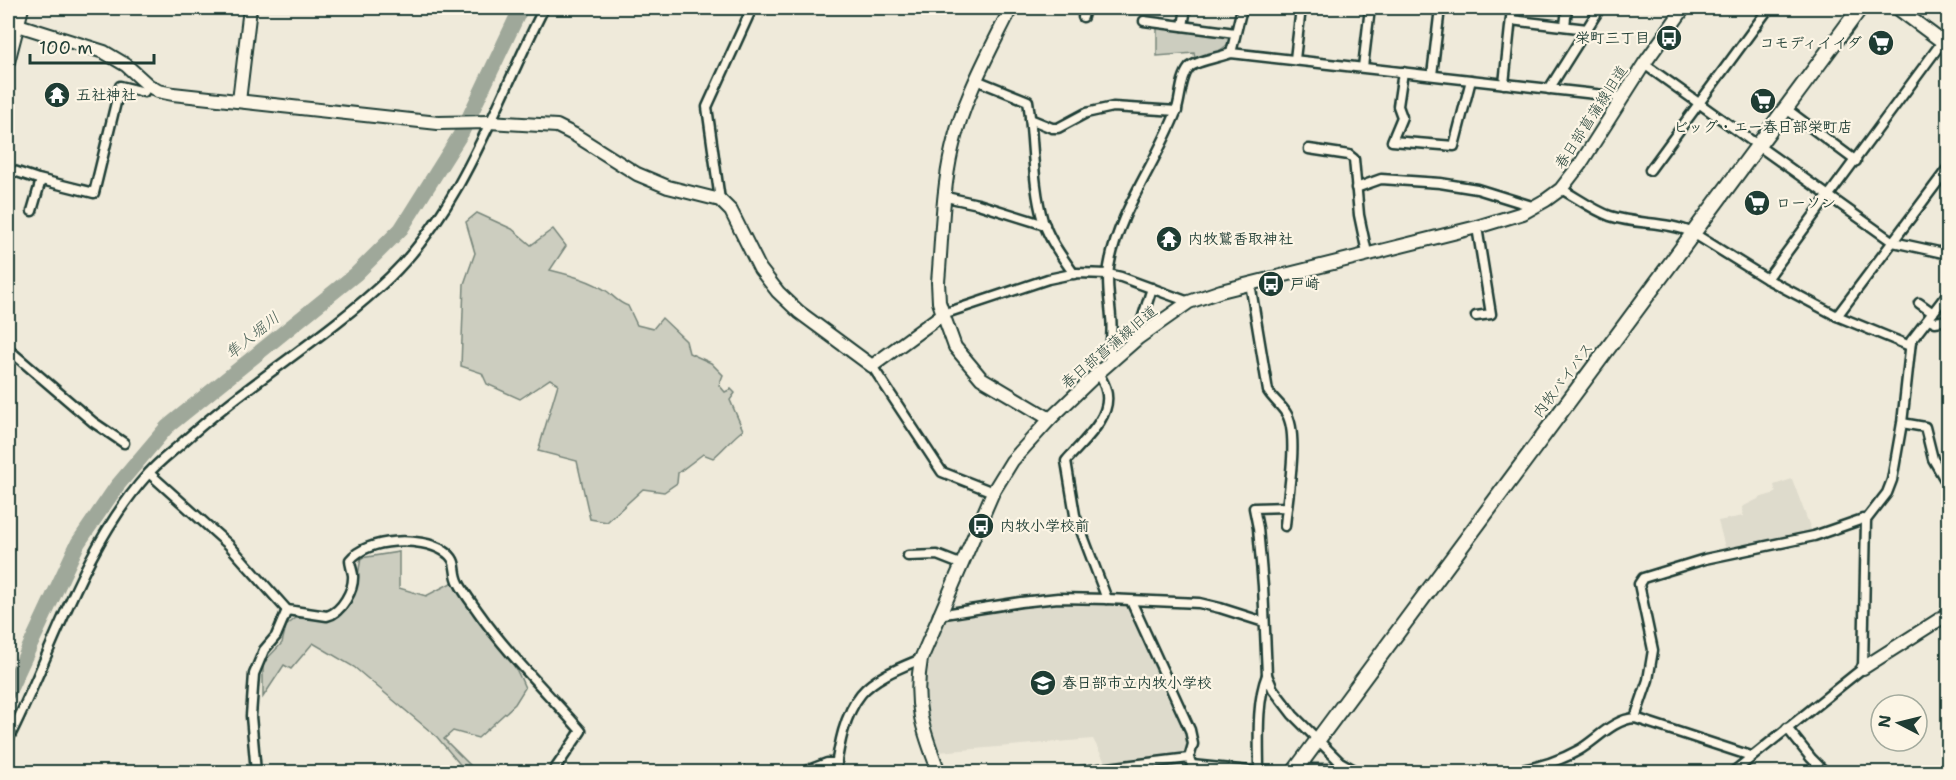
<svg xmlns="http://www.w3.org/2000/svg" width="1956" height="780" font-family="'Shantell Sans','Klee One',sans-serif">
	<rect width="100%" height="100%" fill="#efeada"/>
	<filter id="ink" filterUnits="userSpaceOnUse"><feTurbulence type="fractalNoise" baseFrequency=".0167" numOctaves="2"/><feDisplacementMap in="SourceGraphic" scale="12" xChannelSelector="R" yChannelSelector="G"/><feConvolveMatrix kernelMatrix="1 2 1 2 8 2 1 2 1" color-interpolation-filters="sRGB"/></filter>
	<g filter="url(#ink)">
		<g fill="#dedbcc">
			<path d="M 1792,479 L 1812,532 L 1726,551 L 1718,521 L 1743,516 L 1742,507 L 1762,497 L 1776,493 L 1774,485 Z"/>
			<path d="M 1069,603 L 1125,605 L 1129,608 L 1170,703 L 1185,731 L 1187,741 L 1186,752 L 1106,764 L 1093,739 L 938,752 L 926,713 L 924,692 L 931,653 L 944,618 L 1027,606 Z"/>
		</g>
		<g fill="#cccdbf" stroke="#76857a" stroke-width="1.5">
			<path d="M 1157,27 L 1228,36 L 1230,42 C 1219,53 1211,56 1195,59 L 1194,53 L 1157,56 Z"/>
			<path d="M 477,213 L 512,229 L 531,245 L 553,229 L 566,246 L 550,270 C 570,275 591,280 608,292 C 615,298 619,303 628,306 L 637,325 L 653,329 L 662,318 L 686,341 L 689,353 L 711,363 L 723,375 L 719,385 L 725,392 L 731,389 L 735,393 L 730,400 L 743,430 C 732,438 724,449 713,458 L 703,454 L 678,473 L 677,483 L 664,492 L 643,489 L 607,522 L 590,519 L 577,461 L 538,451 L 558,384 L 550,379 L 520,399 L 487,384 L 482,373 L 461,366 L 464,284 L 475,253 L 466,222 Z"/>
			<path d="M 399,552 L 399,588 L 426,596 L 453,582 C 477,617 509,648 525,688 L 515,704 L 478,738 L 453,731 L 444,739 L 472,767 L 463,768 L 437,737 L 354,667 L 313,643 L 291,669 L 284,665 L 263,697 L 263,663 L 282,643 L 286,626 L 296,618 L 328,620 L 356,587 L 361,558 Z"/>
		</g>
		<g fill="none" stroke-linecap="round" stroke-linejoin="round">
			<path stroke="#9fa89a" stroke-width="15" d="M 8,693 L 78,543 L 117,486 L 167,427 L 356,274 L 401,229 L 462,132 L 521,8"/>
			<g stroke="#1f3d34" stroke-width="13">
				<g id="street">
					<path d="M 1083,17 L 1085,8"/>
					<path d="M 1511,20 L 1587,29"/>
					<path d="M 1144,21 L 1235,33"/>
					<path d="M 1183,26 L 1186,8"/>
					<path d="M 1565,26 L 1567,8"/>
					<path d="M 1231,53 L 1242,8"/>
					<path d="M 1295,59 L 1301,8"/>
					<path d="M 1644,64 L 1893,242 L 1948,254"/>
					<path d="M 1363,67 L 1370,8"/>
					<path d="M 1403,72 L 1398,106 L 1402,117 L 1392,141 L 1454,146 L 1471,80"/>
					<path d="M 1432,75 L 1440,8"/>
					<path d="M 976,80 L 1028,101 C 1034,139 1032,184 1043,221 C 1050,241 1062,257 1074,274"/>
					<path d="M 1504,84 L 1512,8"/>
					<path d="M 1549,89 L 1600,8"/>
					<path d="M 1785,108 L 1856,161"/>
					<path d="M 1030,119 L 1052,128 L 1058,128 L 1086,113 L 1113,107 L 1177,111"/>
					<path d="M 1309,149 L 1349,155 L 1354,159 L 1359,215 L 1367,253"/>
					<path d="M 8,169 L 38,179 L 94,193 L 120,86 L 144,92 L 148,85"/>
					<path d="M 1650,170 L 1769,8"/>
					<path d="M 1356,188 L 1381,179 L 1440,183 L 1477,189 L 1535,207"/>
					<path d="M 1561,189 C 1576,197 1593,210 1610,216 C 1637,225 1667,221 1693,233 L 1767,279 L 1837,316 L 1910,346"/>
					<path d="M 946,197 L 978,204 L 1045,225"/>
					<path d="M 720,200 L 707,107 L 752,8"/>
					<path d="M 32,211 L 41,180"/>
					<path d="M 1767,279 L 1948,34"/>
					<path d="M 1250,283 L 1268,391 C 1273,399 1281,405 1286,413 C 1300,434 1287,499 1285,526"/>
					<path d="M 1919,303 L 1933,313"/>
					<path d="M 943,314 L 1048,279 L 1077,273 L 1108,274 L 1121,277 L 1189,302"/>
					<path d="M 1476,316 L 1491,314 L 1477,227"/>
					<path d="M 1837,316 L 1948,168"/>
					<path d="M 1929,319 L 1935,322 L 1948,320"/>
					<path d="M 1138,338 L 1139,329 L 1152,288"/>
					<path d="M 8,349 L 93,422 L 124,443"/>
					<path d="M 1109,363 C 1110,348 1113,332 1111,317 C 1110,301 1106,284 1109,267 C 1118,212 1156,164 1176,112 C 1181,99 1180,79 1189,68 C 1195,61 1221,57 1231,53 L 1622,97"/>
					<path d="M 872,366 L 942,472 L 993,492"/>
					<path d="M 1098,373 C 1101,378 1105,384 1106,390 C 1114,417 1081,443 1066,461 L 1075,515 L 1107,599"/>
					<path d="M 1902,423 L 1925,427 L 1933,459 L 1948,485"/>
					<path d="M 149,473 L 229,545 L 287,610 L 327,616 C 342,612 354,590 353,575 C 352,569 350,565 350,560 C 367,538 421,536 444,551 C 460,561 452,570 459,583 C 464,593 472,603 479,613 C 507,653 548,693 581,731 L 553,772"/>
					<path d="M 1287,507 L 1254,508 L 1258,528 L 1263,586 L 1267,675 L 1273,689 L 1293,715 L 1340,762 L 1358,772"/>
					<path d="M 908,556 L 937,555 L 960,564"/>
					<path d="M 1131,601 L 1190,730 L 1193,744 L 1189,758 L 1192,765 L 1191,772"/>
					<path d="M 938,615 L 1021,602 L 1058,598 L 1107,599 L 1199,603 L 1220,608 L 1264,622"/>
					<path d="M 1635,718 L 1648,680 L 1653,650 L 1639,584 L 1643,578 L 1705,559 L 1814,536 L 1863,519 L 1866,520"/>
					<path d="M 1787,728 L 1811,758 L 1825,772"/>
					<path d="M 8,740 C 53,652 81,549 148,474 C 158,462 171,453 183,442 C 248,383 326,338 390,277 C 464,205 498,98 544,8"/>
					<path d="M 1192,765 L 1259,772 L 1283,772"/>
					<path d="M 1311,769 L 1351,769"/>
					<path d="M 256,772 L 251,716 L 254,674 L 264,650 L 276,636 L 287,610"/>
					<path d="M 803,772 L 827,763 L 837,763"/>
					<path d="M 835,772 C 839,746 844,715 861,694 C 875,677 902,667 921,659"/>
					<path d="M 1075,772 L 1189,758"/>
					<path d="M 1259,772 C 1259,743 1256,702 1267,675"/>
					<path d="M 1508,772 C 1534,769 1556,763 1579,750 C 1596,740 1614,719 1635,718 L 1751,756"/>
					<path d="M 1733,772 L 1863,668 L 1866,520 L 1887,493 L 1892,480 L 1902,423 L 1911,341 L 1948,293"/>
				</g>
			</g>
			<g stroke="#1f3d34" stroke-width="16">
				<g id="secondary">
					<path d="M 1897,8 L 1948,46"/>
					<path d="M 18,25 L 104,52 L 126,65 L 148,85 L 158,91 L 173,94 L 438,123 L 489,122 L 557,126 L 575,135 L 637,174 L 668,187 L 720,200 L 731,211 L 760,269 L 778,292 L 799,312 L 872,366 L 943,314 L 955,347 L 981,378 L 1050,419"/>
					<path d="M 8,62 L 22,8"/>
					<path d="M 239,101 L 250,8"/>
					<path d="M 943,314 L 939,302 L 938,282 C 942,238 942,192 952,149 C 963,99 989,53 1011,8"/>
					<path d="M 1863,668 L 1948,614"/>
					<path d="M 939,772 C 923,731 913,704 921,659 L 993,492 L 1012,461 L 1050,419 L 1098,373 L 1138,338 L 1189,302 L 1221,291 L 1477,227 L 1523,213 L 1546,200 L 1561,189 L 1581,163 L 1644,64 L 1684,8"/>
				</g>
			</g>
			<g stroke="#1f3d34" stroke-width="18">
				<path id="primary" d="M 1294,772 L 1860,8"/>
			</g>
			<use href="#street" stroke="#fcf5e5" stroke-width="8"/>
			<use href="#secondary" stroke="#fcf5e5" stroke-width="12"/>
			<use href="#primary" stroke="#fcf5e5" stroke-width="14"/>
		</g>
	</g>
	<defs>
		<g id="bus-disc" transform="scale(1.35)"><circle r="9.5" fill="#1f3d34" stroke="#fcf5e5"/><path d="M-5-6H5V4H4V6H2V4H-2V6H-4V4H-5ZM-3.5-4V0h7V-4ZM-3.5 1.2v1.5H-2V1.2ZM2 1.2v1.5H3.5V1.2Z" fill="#fff"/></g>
		<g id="supermarket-disc" transform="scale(1.35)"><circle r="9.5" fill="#1f3d34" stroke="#fcf5e5"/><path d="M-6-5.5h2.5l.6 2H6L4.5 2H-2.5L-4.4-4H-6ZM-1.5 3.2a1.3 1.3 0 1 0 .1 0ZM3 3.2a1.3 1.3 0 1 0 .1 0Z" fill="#fff"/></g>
		<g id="temple-disc" transform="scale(1.35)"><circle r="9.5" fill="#1f3d34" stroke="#fcf5e5"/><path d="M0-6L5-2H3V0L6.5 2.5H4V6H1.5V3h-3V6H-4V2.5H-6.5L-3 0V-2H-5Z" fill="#fff"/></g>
		<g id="school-disc" transform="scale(1.35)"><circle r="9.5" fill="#1f3d34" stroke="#fcf5e5"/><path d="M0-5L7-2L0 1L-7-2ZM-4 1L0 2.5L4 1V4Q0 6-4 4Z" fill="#fff"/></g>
	</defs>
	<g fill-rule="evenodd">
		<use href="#bus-disc" x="1669" y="38"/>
		<use href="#supermarket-disc" x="1881" y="43"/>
		<use href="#temple-disc" x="57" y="95"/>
		<use href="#supermarket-disc" x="1763" y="101"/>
		<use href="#supermarket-disc" x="1757" y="203"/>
		<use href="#temple-disc" x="1169" y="239"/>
		<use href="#bus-disc" x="1271" y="284"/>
		<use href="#bus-disc" x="981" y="526"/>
		<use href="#school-disc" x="1043" y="683"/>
	</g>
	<g text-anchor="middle" stroke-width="4.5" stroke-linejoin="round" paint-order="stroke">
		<g font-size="15" font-weight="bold" fill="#1f3d34" stroke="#fcf5e5" text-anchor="start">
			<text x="1650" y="43" text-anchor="end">栄町三丁目</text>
			<text x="1862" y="48" text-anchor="end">コモディイイダ</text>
			<text x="76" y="100">五社神社</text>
			<text x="1763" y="132" text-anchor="middle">ビッグ・エー春日部栄町店</text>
			<text x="1776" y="208">ローソン</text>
			<text x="1188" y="244">内牧鷲香取神社</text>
			<text x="1290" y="289">戸崎</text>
			<text x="1000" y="531">内牧小学校前</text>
			<text x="1062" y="688">春日部市立内牧小学校</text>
		</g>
		<g font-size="15" fill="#1f3d34" stroke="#fcf5e5">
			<text transform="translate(1591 117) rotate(-57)" y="5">春日部菖蒲線旧道</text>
			<text transform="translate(1109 347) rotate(-40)" y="5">春日部菖蒲線旧道</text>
			<text transform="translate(1563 380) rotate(-53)" y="5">内牧バイパス</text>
		</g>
		<g font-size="16" font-style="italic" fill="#455d53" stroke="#fcf5e5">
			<text transform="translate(252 335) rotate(-39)" y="6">隼人堀川</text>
		</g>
	</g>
	<rect width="1956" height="780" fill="none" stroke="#fcf5e5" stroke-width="30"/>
	<rect x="15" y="15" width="1926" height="750" fill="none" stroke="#1f3d34" stroke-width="2" filter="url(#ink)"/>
	<g transform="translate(1899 723) rotate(277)"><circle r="28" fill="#fcf5e5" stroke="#a4ab9e" stroke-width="1.5"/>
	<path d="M0-4.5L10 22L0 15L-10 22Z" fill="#1f3d34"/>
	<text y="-9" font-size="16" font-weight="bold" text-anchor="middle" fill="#1f3d34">N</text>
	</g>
	<path d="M30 54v9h124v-9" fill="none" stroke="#1f3d34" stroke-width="3"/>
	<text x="39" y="54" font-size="18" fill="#1f3d34" stroke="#fcf5e5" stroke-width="4.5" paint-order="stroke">100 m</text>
</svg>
